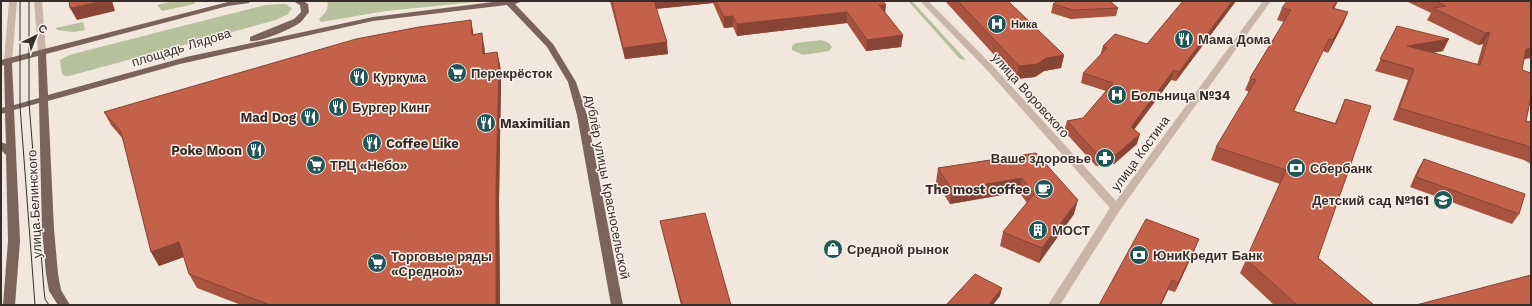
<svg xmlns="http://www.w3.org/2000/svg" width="1532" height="306" font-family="'Work Sans',sans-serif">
	<rect width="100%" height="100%" fill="#f2e7dd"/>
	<g fill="#b7c19d">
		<path d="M 174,1 L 196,1 L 194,4 L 162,11 L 157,5 Z"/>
		<path d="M 327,1 L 485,1 L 386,11 L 321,22 L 319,19 C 324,14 330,9 327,1 Z"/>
		<path d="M 908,1 L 912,1 L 966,60 L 960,59 Z"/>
		<path d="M 280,4 L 286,4 L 292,8 L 288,14 L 276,20 L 69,76 L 64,76 L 62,74 L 60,60 L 69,55 L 265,5 Z"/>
		<path d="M 83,22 L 85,30 L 74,32 L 57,30 L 56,28 Z"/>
		<path d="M 821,40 L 829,43 L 832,47 L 829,51 L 803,55 L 792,50 L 792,46 L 796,43 Z"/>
	</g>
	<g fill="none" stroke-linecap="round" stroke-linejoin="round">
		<g fill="#cab6a9" fill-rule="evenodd">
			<path d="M 9,1 L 17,1 L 12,62 L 8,65 L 4,62 Z"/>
			<path d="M 34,1 L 42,1 L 46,52 L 42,55 L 38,52 Z"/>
			<path d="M 920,1 L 928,1 L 992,65 L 1116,201 L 1263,1 L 1271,1 L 1120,210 L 1060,305 L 1048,305 L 1110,208 L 986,69 Z"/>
		</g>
		<g fill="#79635a" fill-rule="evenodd">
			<path d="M 250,1 L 249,3 L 228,6 L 46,54 L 48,95 L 186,57 L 373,17 L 501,1 L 523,1 L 515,4 L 553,44 L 576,82 L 587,115 L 623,305 L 611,305 L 577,115 L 568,82 L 547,47 L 507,5 L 373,21 L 180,64 L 48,101 L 54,229 L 58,274 L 61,290 L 70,305 L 58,305 L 49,291 L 46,274 L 42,229 L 39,103 L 14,110 L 20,241 L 15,305 L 3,305 L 8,241 L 6,155 L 1,150 L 1,142 L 6,144 L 5,113 L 1,114 L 1,108 L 5,107 L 4,65 L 1,66 L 1,60 L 228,2 ZM 38,56 L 39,98 L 14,105 L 12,63 Z"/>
			<path d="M 293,1 L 303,1 L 308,4 L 309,12 C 306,15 304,19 301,22 C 294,28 259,43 250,41 L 250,37 L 294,19 L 301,12 L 300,5 Z"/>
		</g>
		<g stroke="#372d29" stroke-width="1">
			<path d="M 20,1 L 20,106 L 35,305"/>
			<path d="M 29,1 L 29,103 L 44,290 L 45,299 L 49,305"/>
		</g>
	</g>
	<g fill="#a85340">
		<path d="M 610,1 L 883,1 L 885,13 L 903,35 L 901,47 L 866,51 L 847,23 L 737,36 L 733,27 L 724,28 L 713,3 L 656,9 L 668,54 L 625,59 Z"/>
		<path d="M 945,1 L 1008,1 L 1064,55 L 1061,68 L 1044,71 L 1035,77 L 1016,79 Z"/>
		<path d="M 1183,1 L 1236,1 L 1176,81 L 1171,80 L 1134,130 L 1137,144 L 1114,164 L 1096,166 L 1064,131 L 1067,121 L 1083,118 L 1106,91 L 1081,83 L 1083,73 L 1100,56 L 1103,46 L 1147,44 Z"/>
		<path d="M 1338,1 L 1334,9 L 1348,12 L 1343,24 L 1328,53 L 1323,51 L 1294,111 L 1335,123 L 1345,99 L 1318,258 L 1374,305 L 1274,305 L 1240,273 L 1280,184 L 1211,160 L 1216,147 L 1249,92 L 1245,90 L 1250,78 L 1284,22 L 1277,20 L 1282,8 Z"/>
		<path d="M 1406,1 L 1531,1 L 1524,59 L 1522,70 L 1531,73 L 1531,106 L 1529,105 L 1526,121 L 1531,122 L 1531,164 L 1524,160 L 1393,120 L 1408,80 L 1375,71 L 1397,26 L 1443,51 L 1432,53 L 1477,65 L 1483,44 L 1478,45 L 1427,20 L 1431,13 Z"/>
		<path d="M 1053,4 L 1118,8 L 1116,16 L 1071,19 L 1051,13 Z"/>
		<path d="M 471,20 L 473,34 L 484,45 L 485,54 L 500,64 L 501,79 L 499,201 L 500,305 L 241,305 L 197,288 L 189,274 L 184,257 L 159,266 L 151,252 L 123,139 L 111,125 L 104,112 Z"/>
		<path d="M 1036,153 L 1074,214 L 1039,263 L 1000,246 L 1003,232 L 1027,203 L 1019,192 L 950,204 L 936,182 L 938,168 Z"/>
		<path d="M 1424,159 L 1519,214 L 1512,224 L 1410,187 L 1418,169 Z"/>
		<path d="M 660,221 L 731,305 L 681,305 Z"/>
		<path d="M 1195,249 L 1175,292 L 1168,290 L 1161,305 L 1099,305 Z"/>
	</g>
	<g fill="#884434">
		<path d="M 104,1 L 112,1 L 115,11 L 77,20 L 70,8 Z"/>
		<path d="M 653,1 L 713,1 L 713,3 L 654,9 Z"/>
		<path d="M 1232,1 L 1236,1 L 1176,81 L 1179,72 Z"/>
		<path d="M 1337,1 L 1338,1 L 1327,20 L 1332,8 Z"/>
		<path d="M 879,5 L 886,5 L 885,16 Z"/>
		<path d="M 847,12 L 847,23 L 737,36 L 737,24 Z"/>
		<path d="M 1348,12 L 1343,24 L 1328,53 L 1333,40 Z"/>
		<path d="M 733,16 L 733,27 L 724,28 L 724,17 Z"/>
		<path d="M 471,20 L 473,31 L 474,46 L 472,35 Z"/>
		<path d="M 1490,32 L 1483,44 L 1478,45 L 1485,33 Z"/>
		<path d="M 482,33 L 484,45 L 486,66 L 483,54 Z"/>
		<path d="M 903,35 L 901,47 L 866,51 L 867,40 Z"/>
		<path d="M 1329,39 L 1323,51 L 1287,124 L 1293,111 Z"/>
		<path d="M 1449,39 L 1443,51 L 1402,58 L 1407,46 Z"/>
		<path d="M 667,42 L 668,54 L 625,59 L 623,48 Z"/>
		<path d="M 1531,48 L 1531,58 L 1520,60 L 1526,49 Z"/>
		<path d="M 497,52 L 500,64 L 501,79 L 499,201 L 500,305 L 496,305 L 496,188 Z"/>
		<path d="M 1064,55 L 1061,68 L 1044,71 L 1035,77 L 1016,79 L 1019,66 L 1046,58 Z"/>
		<path d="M 1174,70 L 1171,80 L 1128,137 L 1131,127 Z"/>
		<path d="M 1140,134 L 1137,144 L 1114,164 L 1117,154 Z"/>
		<path d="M 1022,178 L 1019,192 L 950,204 L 952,190 Z"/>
		<path d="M 1078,200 L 1074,214 L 1039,263 L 1042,248 Z"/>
		<path d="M 1199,239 L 1195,249 L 1175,292 L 1178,283 Z"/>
		<path d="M 179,242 L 186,256 L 159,266 L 151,252 Z"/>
		<path d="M 1172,280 L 1168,290 L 1161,305 L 1160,305 Z"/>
		<path d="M 1002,288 L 1000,296 L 993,305 L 988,305 Z"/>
	</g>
	<g fill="#c3614a" stroke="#884434">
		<path d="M 69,1 L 104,1 L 70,8 Z"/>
		<path d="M 612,1 L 654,1 L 667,42 L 623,48 Z"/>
		<path d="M 716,1 L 883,1 L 886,5 L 879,5 L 903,35 L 867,40 L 847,12 L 737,24 L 733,16 L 724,17 Z"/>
		<path d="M 958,1 L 1008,1 L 1064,55 L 1046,58 L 1038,64 L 1019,66 Z"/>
		<path d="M 1058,1 L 1110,1 L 1118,8 L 1073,10 L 1053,4 Z"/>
		<path d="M 1183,1 L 1232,1 L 1179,72 L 1174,70 L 1131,127 L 1140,134 L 1117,154 L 1099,156 L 1067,121 L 1083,118 L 1113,83 L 1083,73 L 1107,48 L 1103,46 L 1115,34 L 1147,44 Z"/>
		<path d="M 1287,1 L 1337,1 L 1332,8 L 1348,12 L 1333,40 L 1329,39 L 1293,111 L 1336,124 L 1345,99 L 1371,106 L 1318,258 L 1374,305 L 1297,305 L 1246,259 L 1286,170 L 1216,147 L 1256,80 L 1250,78 L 1291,10 L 1282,8 Z"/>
		<path d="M 1435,1 L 1531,1 L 1531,48 L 1526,49 L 1522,70 L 1531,73 L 1531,96 L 1526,121 L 1531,122 L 1531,147 L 1399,108 L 1414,69 L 1380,59 L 1397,26 L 1449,39 L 1407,46 L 1480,65 L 1490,32 L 1485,33 L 1433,8 L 1446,6 Z"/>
		<path d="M 471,20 L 472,35 L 482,33 L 483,54 L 497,52 L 499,67 L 496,188 L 496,305 L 270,305 L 189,274 L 179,242 L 151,252 L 121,132 L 104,112 L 356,39 L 419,27 Z"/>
		<path d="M 1036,153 L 1078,200 L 1042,248 L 1003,232 L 1034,194 L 1022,178 L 952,190 L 938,168 Z"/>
		<path d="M 1424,159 L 1525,194 L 1519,214 L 1416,177 Z"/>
		<path d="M 705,213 L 731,305 L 682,305 L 660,221 Z"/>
		<path d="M 1146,219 L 1199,239 L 1178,283 L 1172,280 L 1160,305 L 1099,305 Z"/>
		<path d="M 975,274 L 1002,288 L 988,305 L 946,305 Z"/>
		<path d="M 1531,275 L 1531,305 L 1416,305 Z"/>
	</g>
	<defs>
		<g id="hospital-disc" transform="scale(1)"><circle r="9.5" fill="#1f5758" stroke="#f9f1ea"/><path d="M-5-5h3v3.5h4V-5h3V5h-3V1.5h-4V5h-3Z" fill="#fff"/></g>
		<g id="restaurant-disc" transform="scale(1)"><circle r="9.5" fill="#1f5758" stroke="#f9f1ea"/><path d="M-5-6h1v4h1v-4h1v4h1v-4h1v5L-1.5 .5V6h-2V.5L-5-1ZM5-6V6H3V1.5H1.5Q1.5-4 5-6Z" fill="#fff"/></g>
		<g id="supermarket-disc" transform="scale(1)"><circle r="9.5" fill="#1f5758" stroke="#f9f1ea"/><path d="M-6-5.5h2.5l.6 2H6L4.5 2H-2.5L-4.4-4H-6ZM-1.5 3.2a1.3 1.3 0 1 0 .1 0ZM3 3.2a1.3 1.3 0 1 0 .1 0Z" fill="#fff"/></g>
		<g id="pharmacy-disc" transform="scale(1)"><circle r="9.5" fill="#1f5758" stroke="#f9f1ea"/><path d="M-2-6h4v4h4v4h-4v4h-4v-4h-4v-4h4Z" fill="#fff"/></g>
		<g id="bank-disc" transform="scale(1)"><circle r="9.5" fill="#1f5758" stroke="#f9f1ea"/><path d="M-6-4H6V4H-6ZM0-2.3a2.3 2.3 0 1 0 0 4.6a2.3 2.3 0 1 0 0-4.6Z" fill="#fff"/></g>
		<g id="cafe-disc" transform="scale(1)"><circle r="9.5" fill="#1f5758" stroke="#f9f1ea"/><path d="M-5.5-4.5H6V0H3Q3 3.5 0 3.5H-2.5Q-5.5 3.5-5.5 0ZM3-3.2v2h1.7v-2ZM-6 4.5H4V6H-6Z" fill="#fff"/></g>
		<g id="school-disc" transform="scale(1)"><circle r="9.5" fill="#1f5758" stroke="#f9f1ea"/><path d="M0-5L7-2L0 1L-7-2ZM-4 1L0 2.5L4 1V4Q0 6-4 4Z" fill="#fff"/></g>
		<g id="building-disc" transform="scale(1)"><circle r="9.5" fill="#1f5758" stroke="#f9f1ea"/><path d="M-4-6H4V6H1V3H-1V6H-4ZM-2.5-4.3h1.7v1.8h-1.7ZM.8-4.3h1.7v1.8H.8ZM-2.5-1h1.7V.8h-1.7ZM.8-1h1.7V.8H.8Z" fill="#fff"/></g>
		<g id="shop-disc" transform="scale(1)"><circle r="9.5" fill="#1f5758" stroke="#f9f1ea"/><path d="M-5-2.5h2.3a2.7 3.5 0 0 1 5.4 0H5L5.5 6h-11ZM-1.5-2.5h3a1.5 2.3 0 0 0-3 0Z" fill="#fff"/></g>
	</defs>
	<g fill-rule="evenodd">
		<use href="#hospital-disc" x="997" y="24"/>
		<use href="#restaurant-disc" x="1184" y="39"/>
		<use href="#supermarket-disc" x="457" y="73"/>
		<use href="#restaurant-disc" x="359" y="77"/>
		<use href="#hospital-disc" x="1117" y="95"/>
		<use href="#restaurant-disc" x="338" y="107"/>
		<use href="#restaurant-disc" x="310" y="117"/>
		<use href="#restaurant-disc" x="486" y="123"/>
		<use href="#restaurant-disc" x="372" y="143"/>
		<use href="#restaurant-disc" x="256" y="150"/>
		<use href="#pharmacy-disc" x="1105" y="158"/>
		<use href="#supermarket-disc" x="316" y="165"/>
		<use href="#bank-disc" x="1296" y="168"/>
		<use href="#cafe-disc" x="1044" y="189"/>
		<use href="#school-disc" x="1443" y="200"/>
		<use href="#building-disc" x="1038" y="230"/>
		<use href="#shop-disc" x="833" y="249"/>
		<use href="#bank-disc" x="1139" y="255"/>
		<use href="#supermarket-disc" x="377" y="263"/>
	</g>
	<g text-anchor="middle" stroke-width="3" stroke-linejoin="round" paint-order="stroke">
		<g font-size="11" font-weight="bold" fill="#372d29" stroke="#f9f1ea" text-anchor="start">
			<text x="1011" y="28">Ника</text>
		</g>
		<g font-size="13" font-weight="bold" fill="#372d29" stroke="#f9f1ea" text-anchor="start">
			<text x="1198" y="44">Мама Дома</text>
			<text x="471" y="78">Перекрёсток</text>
			<text x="373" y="82">Куркума</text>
			<text x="1131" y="100">Больница №34</text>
			<text x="352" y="112">Бургер Кинг</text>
			<text x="296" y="122" text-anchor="end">Mad Dog</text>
			<text x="500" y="128">Maximilian</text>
			<text x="386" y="148">Coffee Like</text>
			<text x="242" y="155" text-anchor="end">Poke Moon</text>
			<text x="1091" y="163" text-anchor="end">Ваше здоровье</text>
			<text x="330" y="170">ТРЦ «Небо»</text>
			<text x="1310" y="173">Сбербанк</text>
			<text x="1030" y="194" text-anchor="end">The most coffee</text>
			<text x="1429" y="205" text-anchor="end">Детский сад №161</text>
			<text x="1052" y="235">МОСТ</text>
			<text x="847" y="254">Средной рынок</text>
			<text x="1153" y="260">ЮниКредит Банк</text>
			<text x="391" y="261">Торговые ряды<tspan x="391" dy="15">«Средной»</tspan></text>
		</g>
		<g font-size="13" fill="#372d29" stroke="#f9f1ea">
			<text transform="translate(181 47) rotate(-17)" y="5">площадь Лядова</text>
			<text transform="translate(1031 95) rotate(48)" y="5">улица Воровского</text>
			<text transform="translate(1140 153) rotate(-54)" y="5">улица Костина</text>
			<text transform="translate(608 187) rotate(79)" y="5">дублёр улицы Красносельской</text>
			<text transform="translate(34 204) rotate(-93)" y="5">улица Белинского</text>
		</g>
	</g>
	<rect width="1532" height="306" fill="none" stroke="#372d29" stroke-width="4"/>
	<g transform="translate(36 36) rotate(43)" stroke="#f9f1ea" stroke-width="3" paint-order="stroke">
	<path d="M0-3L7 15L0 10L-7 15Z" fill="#372d29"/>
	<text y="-6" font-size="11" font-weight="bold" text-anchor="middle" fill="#372d29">С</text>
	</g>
</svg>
